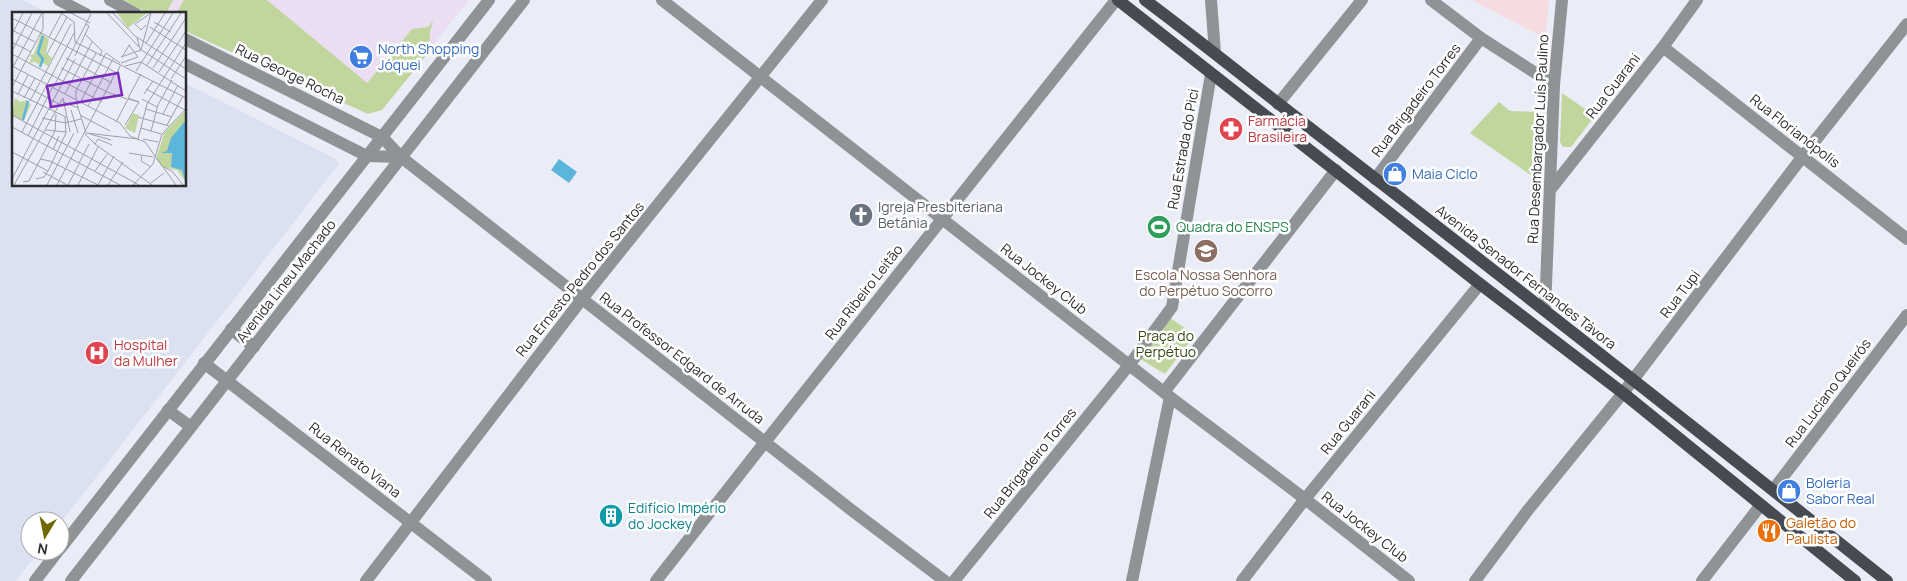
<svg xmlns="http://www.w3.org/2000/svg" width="1907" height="581" font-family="Manrope,sans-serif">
	<rect width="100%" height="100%" fill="#eaedf7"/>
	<path fill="#ebdef2" d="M 136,0 L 469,0 L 382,110 L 185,14 L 164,14 Z"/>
	<path fill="#dce1f2" d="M 0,0 L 23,0 L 50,14 L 14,14 L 14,185 L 185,185 L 185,83 L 336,159 L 339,164 L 60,524 L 60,521 L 30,521 L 30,551 L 39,551 L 16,581 L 0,581 Z"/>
	<path fill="#f6dce1" d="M 1471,0 L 1549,0 L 1545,38 Z"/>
	<g fill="#c1d69c">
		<path d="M 123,0 L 173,0 L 166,14 L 149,14 Z"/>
		<path d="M 184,0 L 267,0 L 367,83 L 412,29 L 428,27 L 433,21 L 430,32 L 429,52 L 382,110 L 368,114 L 185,31 L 185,14 L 176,14 Z"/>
		<path d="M 1562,93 L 1595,116 L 1571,147 L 1563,147 L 1560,142 Z"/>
		<path d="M 1499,102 L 1510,111 L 1540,112 L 1535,178 L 1470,133 Z"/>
		<path d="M 1166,315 L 1195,335 L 1165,374 L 1137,357 Z"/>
	</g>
	<path fill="#5cb5db" d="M 559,159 L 577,172 L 569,183 L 551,170 Z"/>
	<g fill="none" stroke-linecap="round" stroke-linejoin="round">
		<g stroke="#8f9396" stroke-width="12">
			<path d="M 59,0 L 86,14"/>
			<path d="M 110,0 L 136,14"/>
			<path d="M 662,0 L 1170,397 L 1305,499 L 1409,581"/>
			<path d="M 1211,0 L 1215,53"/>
			<path d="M 1431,0 L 1481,38 L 1554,85"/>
			<path d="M 185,39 L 382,137 L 401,157 L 854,512 L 945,581"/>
			<path d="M 1663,47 L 1907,239"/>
			<path d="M 185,64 L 367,156 L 401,157"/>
			<path d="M 1278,104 L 1362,0"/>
			<path d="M 1375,179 L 1481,38"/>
			<path d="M 1550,190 L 1663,47 L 1697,0"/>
			<path d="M 1545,310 L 1554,85 L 1562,0"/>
			<path d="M 204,363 L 486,581"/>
			<path d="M 1164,392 L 1336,170"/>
			<path d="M 1773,490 L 1907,315"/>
			<path d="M 366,581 L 582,299 L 822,0"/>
			<path d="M 656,581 L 765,442 L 1116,0"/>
			<path d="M 954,581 L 1130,364 L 1172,307 L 1211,74"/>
			<path d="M 1132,581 L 1170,397"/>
			<path d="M 1242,581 L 1305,499 L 1480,284"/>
			<path d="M 1475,581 L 1528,510 L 1623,393 L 1803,156 L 1907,24"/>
			<path d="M 1702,581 L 1760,506"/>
		</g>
		<g stroke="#8f9396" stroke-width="12">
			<path d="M 231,329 L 254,347"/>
			<path d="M 168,410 L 191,427"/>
			<path d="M 60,549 L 489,0"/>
			<path d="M 35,581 L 58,551"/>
			<path d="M 71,581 L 524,0"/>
		</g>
		<g stroke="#454b50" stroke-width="12">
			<path d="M 1118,0 L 1480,284 L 1623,393 L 1855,581"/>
			<path d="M 1145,0 C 1208,47 1269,97 1332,145 C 1518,289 1703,434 1887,581"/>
		</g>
	</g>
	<defs>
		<g id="supermarket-disc" transform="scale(1.25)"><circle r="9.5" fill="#3f7fe0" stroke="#fff"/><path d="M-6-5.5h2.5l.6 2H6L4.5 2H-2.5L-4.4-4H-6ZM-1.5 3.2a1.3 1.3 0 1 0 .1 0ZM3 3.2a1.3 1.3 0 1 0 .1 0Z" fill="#fff"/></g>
		<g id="pharmacy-disc" transform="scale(1.25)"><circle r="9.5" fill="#e0444e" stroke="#fff"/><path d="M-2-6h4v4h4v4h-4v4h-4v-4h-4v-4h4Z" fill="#fff"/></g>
		<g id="shop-disc" transform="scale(1.25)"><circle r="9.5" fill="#3f7fe0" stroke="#fff"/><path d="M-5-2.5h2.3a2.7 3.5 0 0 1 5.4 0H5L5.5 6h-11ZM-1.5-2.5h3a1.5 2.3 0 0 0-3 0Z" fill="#fff"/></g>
		<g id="church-disc" transform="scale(1.25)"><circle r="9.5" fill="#6b7280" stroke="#fff"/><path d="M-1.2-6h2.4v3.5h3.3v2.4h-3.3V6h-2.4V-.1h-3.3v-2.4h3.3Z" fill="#fff"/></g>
		<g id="stadium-disc" transform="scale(1.25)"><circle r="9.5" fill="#2e9e5b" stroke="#fff"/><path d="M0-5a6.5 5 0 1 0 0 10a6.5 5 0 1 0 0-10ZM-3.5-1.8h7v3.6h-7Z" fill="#fff"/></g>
		<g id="school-disc" transform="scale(1.25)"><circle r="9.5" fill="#8d6e63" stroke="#fff"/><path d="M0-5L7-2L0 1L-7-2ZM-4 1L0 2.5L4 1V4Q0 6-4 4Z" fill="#fff"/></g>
		<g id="hospital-disc" transform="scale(1.25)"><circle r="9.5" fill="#e0444e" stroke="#fff"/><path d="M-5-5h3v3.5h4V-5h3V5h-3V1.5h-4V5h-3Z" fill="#fff"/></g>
		<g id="building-disc" transform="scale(1.25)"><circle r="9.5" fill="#0f9aa8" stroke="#fff"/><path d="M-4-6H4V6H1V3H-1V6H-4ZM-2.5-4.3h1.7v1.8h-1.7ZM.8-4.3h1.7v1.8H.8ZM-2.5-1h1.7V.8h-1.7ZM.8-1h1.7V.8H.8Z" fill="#fff"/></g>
		<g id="restaurant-disc" transform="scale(1.25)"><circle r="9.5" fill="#e8710a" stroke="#fff"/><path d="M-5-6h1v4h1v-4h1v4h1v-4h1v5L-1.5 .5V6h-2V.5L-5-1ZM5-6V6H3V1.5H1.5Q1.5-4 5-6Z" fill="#fff"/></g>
	</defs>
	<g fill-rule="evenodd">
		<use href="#supermarket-disc" x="361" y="57"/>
		<use href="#pharmacy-disc" x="1231" y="129"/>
		<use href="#shop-disc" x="1395" y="174"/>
		<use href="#church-disc" x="861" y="215"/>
		<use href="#stadium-disc" x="1159" y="227"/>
		<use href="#school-disc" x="1206" y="251"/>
		<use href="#hospital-disc" x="97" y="353"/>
		<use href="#shop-disc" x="1789" y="491"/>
		<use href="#building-disc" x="611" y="516"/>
		<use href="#restaurant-disc" x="1769" y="531"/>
	</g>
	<g text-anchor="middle" stroke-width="5" stroke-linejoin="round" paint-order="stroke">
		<g font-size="14" fill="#366cbe" stroke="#fff" text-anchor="start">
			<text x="378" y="54">North Shopping<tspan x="378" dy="16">Jóquei</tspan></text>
			<text x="1412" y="179">Maia Ciclo</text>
			<text x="1806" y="488">Boleria<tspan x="1806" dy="16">Sabor Real</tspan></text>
		</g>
		<g font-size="14" fill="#2a2c2f" stroke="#fff">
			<text transform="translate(290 74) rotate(26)" y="5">Rua George Rocha</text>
			<text transform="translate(1613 86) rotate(-52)" y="5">Rua Guarani</text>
			<text transform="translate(1416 100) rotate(-53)" y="5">Rua Brigadeiro Torres</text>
			<text transform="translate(1795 131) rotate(38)" y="5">Rua Florianópolis</text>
			<text transform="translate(1538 139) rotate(-87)" y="5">Rua Desembargador Luís Paulino</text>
			<text transform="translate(1183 149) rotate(-80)" y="5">Rua Estrada do Pici</text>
			<text transform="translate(1526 277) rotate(38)" y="5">Avenida Senador Fernandes Távora</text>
			<text transform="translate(580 279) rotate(-51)" y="5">Rua Ernesto Pedro dos Santos</text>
			<text transform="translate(1044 279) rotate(38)" y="5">Rua Jockey Club</text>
			<text transform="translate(286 281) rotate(-52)" y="5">Avenida Lineu Machado</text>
			<text transform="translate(864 292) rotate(-52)" y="5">Rua Ribeiro Leitão</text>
			<text transform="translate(1680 294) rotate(-53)" y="5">Rua Tupi</text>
			<text transform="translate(682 358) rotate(38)" y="5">Rua Professor Edgard de Arruda</text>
			<text transform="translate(1828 393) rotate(-53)" y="5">Rua Luciano Queirós</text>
			<text transform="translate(1348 422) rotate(-51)" y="5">Rua Guarani</text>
			<text transform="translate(355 460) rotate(38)" y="5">Rua Renato Viana</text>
			<text transform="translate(1030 463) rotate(-51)" y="5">Rua Brigadeiro Torres</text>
			<text transform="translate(1365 527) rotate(38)" y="5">Rua Jockey Club</text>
		</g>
		<g font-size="14" fill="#be3a42" stroke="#fff" text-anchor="start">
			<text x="1248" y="126">Farmácia<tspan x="1248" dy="16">Brasileira</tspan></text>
			<text x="114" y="350">Hospital<tspan x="114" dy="16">da Mulher</tspan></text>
		</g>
		<g font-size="14" fill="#5b616d" stroke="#fff" text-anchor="start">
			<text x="878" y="212">Igreja Presbiteriana<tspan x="878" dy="16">Betânia</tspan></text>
		</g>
		<g font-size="14" fill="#27864d" stroke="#fff" text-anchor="start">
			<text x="1176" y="232">Quadra do ENSPS</text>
		</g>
		<g font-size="14" fill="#785e54" stroke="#fff">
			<text x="1206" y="280">Escola Nossa Senhora<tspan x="1206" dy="16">do Perpétuo Socorro</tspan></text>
		</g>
		<g font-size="14" fill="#374813" stroke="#fff">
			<text x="1166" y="341">Praça do<tspan x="1166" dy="16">Perpétuo</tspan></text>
		</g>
		<g font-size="14" fill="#0d838f" stroke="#fff" text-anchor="start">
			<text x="628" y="513">Edifício Império<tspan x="628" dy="16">do Jockey</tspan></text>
		</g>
		<g font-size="14" fill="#c56008" stroke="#fff" text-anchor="start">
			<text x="1786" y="528">Galetão do<tspan x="1786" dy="16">Paulista</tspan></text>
		</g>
	</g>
	<g transform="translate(12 12)">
		<rect width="174" height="174" fill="#eaedf7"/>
		<path d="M 105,1 L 135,1 L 116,16 ZM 29,22 L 37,27 L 34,41 L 40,46 L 36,54 L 31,51 L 28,56 L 28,53 L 23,50 L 17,51 L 20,45 L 17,44 L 22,42 ZM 3,86 L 8,90 L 15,88 L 19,93 L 11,109 L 0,103 ZM 174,98 L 174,170 L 165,158 L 150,155 L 144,147 L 152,121 ZM 121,101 L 127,103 L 123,121 L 113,116 Z" fill="#c1d69c"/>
		<path d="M 174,108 L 174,169 L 173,169 L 170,158 L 159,155 L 160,141 L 149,141 L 155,139 L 159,126 Z" fill="#5cb5db"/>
		<path fill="none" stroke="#5cb5db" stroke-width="2.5" d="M 28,55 L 31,47 L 26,41 L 31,24M 11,108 L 16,89"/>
		<path fill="none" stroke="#9da0a7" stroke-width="1" d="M 49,1 L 62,10 L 63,30 L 174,86M 59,1 L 78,11M 95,1 L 127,35M 101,1 L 123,24 L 174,57M 0,6 L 14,13M 142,10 L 159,20M 14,13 L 105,61 L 108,54M 134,13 L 129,18 L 123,12 L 139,1M 138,15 L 174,38M 0,18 L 23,30M 0,22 L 11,1M 73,22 L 90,39 L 88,44M 37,25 L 50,1M 125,26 L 128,37 L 174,67M 0,30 L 19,40M 134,31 L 153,1M 0,39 L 20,1M 0,42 L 90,90M 35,42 L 55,5M 63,44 L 77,14 L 73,12M 109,45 L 129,38 L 139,1M 110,45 L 118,32M 54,46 L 100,71M 129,50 L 174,79M 109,51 L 126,45 L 117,33M 135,53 L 169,1M 0,54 L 108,111 L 118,124 L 133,130 L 164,173M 113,54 L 129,50M 1,55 L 30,1M 49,56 L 95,80 L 115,87M 141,56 L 174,6M 124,59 L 161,1M 147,60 L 174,19M 0,67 L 47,92M 159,67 L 174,44M 29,69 L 59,12M 0,75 L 31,17 L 31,1M 41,76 L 79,2M 134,77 L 173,98M 0,79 L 54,105M 6,82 L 16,63M 53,82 L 80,30M 132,82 L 141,69M 12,86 L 23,66M 51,86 L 58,120M 116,86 L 129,62M 116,87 L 127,90 L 116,86M 130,87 L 145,95M 64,88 L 64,79 L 84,41M 18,89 L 28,70M 64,89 L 74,121 L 126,127 L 135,92 L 174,31M 51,90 L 66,96M 68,91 L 94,41 L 108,51M 76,94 L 101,47M 134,97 L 160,105M 59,98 L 66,121M 151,102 L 166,73M 0,103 L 127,173M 68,103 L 98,119M 126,105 L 157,114M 30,106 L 53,111 L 69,107M 104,110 L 116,87M 113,113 L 127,90M 155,113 L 171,84M 0,115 L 108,173M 129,116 L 149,122M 34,118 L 54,120M 139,119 L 146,93 L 160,68M 10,120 L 62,21M 73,122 L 83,132 L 140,173M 78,122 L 99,128M 16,124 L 40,76M 131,127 L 146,130M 83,132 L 86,127 L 100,133M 41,138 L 47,124M 0,140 L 36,159M 117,141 L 141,145M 130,144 L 129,149 L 139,155M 28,147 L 38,149 L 86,173 L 102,144M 67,151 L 77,132M 152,155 L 160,159 L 171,173M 83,159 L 96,141M 31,160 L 55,173M 0,167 L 63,47M 24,167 L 32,165 L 36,159 L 54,121 L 53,105M 11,170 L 17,169 L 43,119 L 44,102M 139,171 L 152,161M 2,173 L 51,86M 35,173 L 62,121M 45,173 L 104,60M 56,173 L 67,152M 66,173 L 86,135M 96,173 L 111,150M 121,173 L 141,152 L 150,122 L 174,97"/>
		<path fill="#7b2cbf" fill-opacity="0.15" stroke="#7b2cbf" stroke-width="2.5" d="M 106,61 L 110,83 L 39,95 L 35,74 Z"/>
		<rect width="174" height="174" fill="none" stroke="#2a2c2f" stroke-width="2.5"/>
	</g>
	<g transform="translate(45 536) rotate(190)"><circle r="24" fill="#ffffff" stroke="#aaabac"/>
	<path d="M0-4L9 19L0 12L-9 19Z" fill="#6e6800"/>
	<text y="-8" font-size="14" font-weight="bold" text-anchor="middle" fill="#2a2c2f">N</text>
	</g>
</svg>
